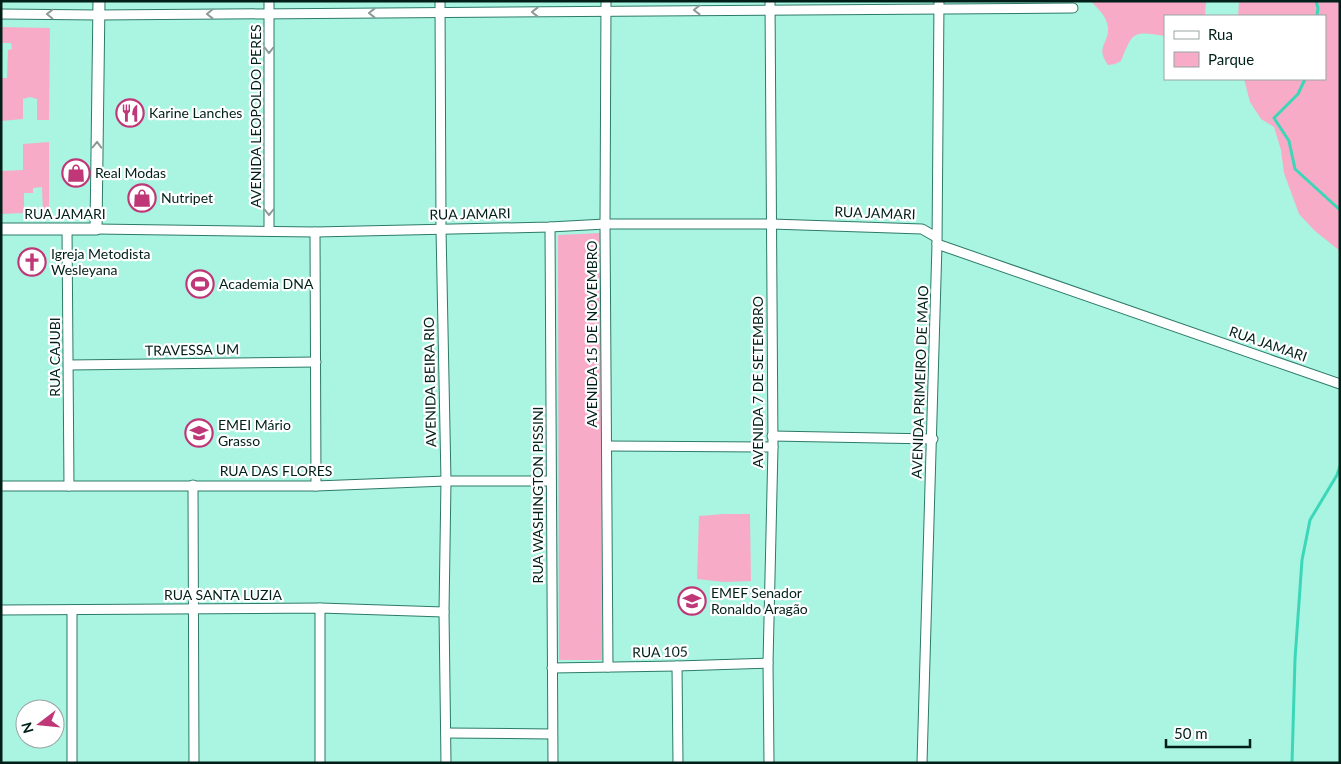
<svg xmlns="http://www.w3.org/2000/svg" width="1341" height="764" font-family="Lato,sans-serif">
	<rect width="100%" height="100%" fill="#a9f5e1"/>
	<g fill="#f7abc6">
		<path d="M 1091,1 L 1206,1 L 1205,16 L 1165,16 L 1165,36 C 1133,31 1133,31 1121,61 L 1115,64 L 1108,65 C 1095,46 1109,44 1108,28 C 1107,16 1098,9 1091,1 Z"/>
		<path d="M 1239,1 L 1340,1 L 1340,251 L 1315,231 L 1299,214 L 1284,173 L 1281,150 L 1274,127 L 1261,119 L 1250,102 L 1244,79 L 1325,79 L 1325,16 L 1238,16 Z"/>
		<path d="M 1,27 L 50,28 L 49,120 L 37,120 L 37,99 L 30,97 L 23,99 L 23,119 L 1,121 L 1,78 L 7,78 L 8,50 L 12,49 L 11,43 L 1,43 Z"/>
		<path d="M 49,142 L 49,213 L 43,213 L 42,187 L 33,188 L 33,193 L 24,193 L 24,213 L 1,214 L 1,171 L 23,170 L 23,144 Z"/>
		<path d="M 601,233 L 602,660 L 559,660 L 558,235 Z"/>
		<path d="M 724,514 L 750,514 L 751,581 L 724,582 L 697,579 L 699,516 Z"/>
	</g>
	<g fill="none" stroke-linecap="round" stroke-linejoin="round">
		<g stroke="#3bd7b8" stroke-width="3">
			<path d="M 1316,1 L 1318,8 L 1317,16"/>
			<path d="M 1305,79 L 1298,94 L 1274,118 L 1289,141 L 1295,169 L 1340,210"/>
			<path d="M 1292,763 L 1295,659 L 1302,560 L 1310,520 L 1337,475 L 1340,466"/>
		</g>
		<g stroke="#2d7a69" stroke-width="11">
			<g id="minor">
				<path d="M 269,1 L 269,231"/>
				<path d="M 440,1 L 441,229 L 446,481 L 444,612 L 446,763"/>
				<path d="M 606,1 L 605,224 L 608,667"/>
				<path d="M 1,14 L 98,15 L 1073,8"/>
				<path d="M 550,227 L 553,763"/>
				<path d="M 67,229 L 69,486"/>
				<path d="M 96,229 L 315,232 L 550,227 L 605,224 L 771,224 L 922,229 L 936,237"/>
				<path d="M 315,232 L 316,486"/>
				<path d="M 937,244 L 1340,384"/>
				<path d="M 69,365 L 316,362"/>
				<path d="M 772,436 L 933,439"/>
				<path d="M 607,446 L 773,447"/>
				<path d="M 193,485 L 194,763"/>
				<path d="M 1,486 L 316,486 L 446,481 L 551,481"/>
				<path d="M 320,608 L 320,763"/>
				<path d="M 1,610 L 320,608 L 444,612"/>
				<path d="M 677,666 L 678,763"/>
				<path d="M 552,668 L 677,666 L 768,663"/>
				<path d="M 446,733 L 552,734"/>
				<path d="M 72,763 L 72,610"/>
				<path d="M 769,763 L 768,663 L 773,447 L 770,1"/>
				<path d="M 922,763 L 937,244 L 939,1"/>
			</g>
		</g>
		<g stroke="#2d7a69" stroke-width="13">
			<path id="tertiary" d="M 1,229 L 96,229 L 99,1"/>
		</g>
		<use href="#minor" stroke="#fff" stroke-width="9"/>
		<use href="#tertiary" stroke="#fff" stroke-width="11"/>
	</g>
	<defs><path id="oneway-chevron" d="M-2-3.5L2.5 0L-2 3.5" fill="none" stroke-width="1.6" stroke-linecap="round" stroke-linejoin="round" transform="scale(1.25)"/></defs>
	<g stroke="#8c9a97">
		<use href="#oneway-chevron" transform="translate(697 10) rotate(179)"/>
		<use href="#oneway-chevron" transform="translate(535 12) rotate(180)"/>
		<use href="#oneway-chevron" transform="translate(372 13) rotate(-180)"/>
		<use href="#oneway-chevron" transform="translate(50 14) rotate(-179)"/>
		<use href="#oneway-chevron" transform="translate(210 14) rotate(179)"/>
		<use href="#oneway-chevron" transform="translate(269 50) rotate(90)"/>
		<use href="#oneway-chevron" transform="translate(97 145) rotate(-89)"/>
		<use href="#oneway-chevron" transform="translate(269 212) rotate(90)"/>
	</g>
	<defs>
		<g id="restaurant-ring" transform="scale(1.4375)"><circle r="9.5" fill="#fff" stroke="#bf3777" stroke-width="1.5"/><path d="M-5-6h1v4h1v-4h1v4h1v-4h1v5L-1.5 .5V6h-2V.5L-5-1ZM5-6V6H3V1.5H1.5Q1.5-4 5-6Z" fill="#bf3777"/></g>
		<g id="shop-ring" transform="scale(1.4375)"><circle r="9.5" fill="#fff" stroke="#bf3777" stroke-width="1.5"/><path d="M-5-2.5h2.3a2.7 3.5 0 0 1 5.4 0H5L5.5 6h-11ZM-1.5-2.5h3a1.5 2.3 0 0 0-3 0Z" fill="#bf3777"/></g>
		<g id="church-ring" transform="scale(1.4375)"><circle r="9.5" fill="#fff" stroke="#bf3777" stroke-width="1.5"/><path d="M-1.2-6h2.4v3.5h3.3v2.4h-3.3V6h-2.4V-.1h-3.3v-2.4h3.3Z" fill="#bf3777"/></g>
		<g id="stadium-ring" transform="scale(1.4375)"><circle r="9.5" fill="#fff" stroke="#bf3777" stroke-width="1.5"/><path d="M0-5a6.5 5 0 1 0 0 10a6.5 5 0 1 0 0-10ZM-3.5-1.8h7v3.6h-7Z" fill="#bf3777"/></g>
		<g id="school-ring" transform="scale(1.4375)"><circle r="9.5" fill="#fff" stroke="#bf3777" stroke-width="1.5"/><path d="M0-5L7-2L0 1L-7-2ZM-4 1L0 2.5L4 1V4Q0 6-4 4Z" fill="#bf3777"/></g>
	</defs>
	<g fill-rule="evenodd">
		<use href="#restaurant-ring" x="130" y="113"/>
		<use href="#shop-ring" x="76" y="173"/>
		<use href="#shop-ring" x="142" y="198"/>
		<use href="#church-ring" x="32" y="262"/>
		<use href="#stadium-ring" x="200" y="284"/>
		<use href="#school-ring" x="199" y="433"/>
		<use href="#school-ring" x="692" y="601"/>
	</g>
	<g text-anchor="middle" stroke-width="4.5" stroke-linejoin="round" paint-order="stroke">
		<g font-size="14" fill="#001f18" stroke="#fff" text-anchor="start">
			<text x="149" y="118">Karine Lanches</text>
			<text x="95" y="178">Real Modas</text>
			<text x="161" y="203">Nutripet</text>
			<text x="51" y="259">Igreja Metodista<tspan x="51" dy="16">Wesleyana</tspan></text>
			<text x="219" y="289">Academia DNA</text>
			<text x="218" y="430">EMEI Mário<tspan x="218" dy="16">Grasso</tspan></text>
			<text x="711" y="598">EMEF Senador<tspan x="711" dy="16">Ronaldo Aragão</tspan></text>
		</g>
		<g font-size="14" fill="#001f18" stroke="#fff">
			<text transform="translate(256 116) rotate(-90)" y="5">AVENIDA LEOPOLDO PERES</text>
			<text transform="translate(875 213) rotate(2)" y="5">RUA JAMARI</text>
			<text x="65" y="219">RUA JAMARI</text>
			<text transform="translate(470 214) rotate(-1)" y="5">RUA JAMARI</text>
			<text transform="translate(592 334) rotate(-90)" y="5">AVENIDA 15 DE NOVEMBRO</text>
			<text transform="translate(1268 344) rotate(19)" y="5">RUA JAMARI</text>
			<text transform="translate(192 350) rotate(-1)" y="5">TRAVESSA UM</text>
			<text transform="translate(55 357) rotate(-90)" y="5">RUA CAJUBI</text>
			<text transform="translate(430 382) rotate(-91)" y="5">AVENIDA BEIRA RIO</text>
			<text transform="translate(758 382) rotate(-90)" y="5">AVENIDA 7 DE SETEMBRO</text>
			<text transform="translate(920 382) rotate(-88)" y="5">AVENIDA PRIMEIRO DE MAIO</text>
			<text x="276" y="476">RUA DAS FLORES</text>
			<text transform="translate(538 495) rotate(-90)" y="5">RUA WASHINGTON PISSINI</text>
			<text x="223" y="600">RUA SANTA LUZIA</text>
			<text transform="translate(660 652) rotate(-1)" y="5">RUA 105</text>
		</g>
	</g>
	<rect width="1341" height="764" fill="none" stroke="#001f18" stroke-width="5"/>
	<rect x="1164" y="15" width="162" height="65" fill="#ffffff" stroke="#99a5a3"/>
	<rect x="1174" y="31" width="25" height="8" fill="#ffffff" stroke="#99a5a3"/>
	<text x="1208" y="40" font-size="15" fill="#001f18">Rua</text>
	<rect x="1174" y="52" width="25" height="15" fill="#f7abc6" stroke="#99a5a3"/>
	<text x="1208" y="65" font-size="15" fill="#001f18">Parque</text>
	<g transform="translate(40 724) rotate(254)"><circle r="24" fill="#ffffff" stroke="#99a5a3"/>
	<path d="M0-4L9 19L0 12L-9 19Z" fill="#bf3777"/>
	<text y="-8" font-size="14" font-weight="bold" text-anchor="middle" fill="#001f18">N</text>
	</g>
	<path d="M1166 739v8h84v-8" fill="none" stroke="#001f18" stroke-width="2.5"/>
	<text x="1174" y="739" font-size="15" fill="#001f18" stroke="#ffffff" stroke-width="4" paint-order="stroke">50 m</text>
</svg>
